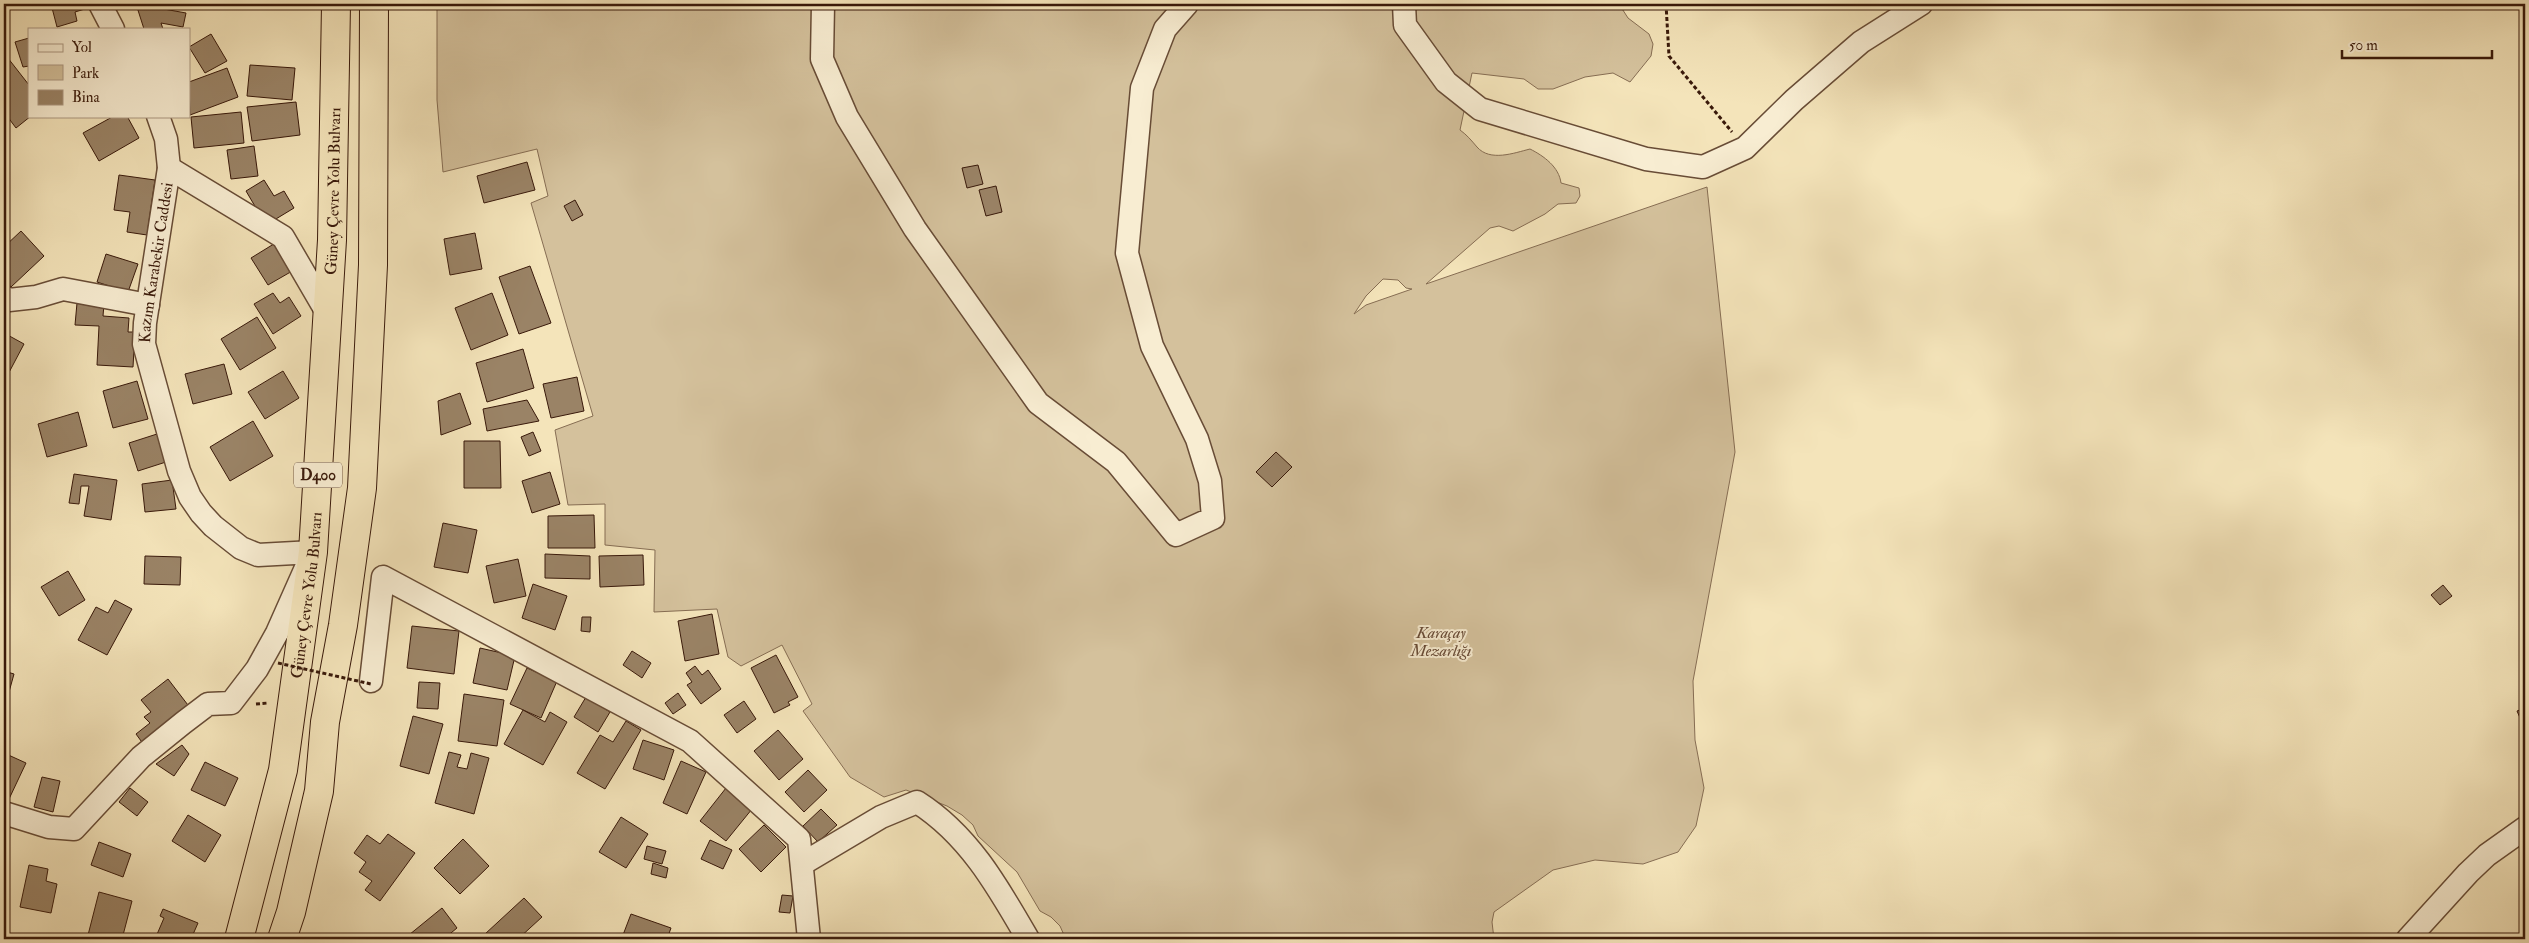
<svg xmlns="http://www.w3.org/2000/svg" width="2529" height="943" font-family="'IM FELL Double Pica',serif">
	<rect width="100%" height="100%" fill="#f4e4ba"/>
	<filter id="stains"><feTurbulence type="fractalNoise" baseFrequency=".004" numOctaves="4"/><feColorMatrix values="0 0 0 0 .2 0 0 0 0 .09 0 0 0 0 .02 0 0 0 .5 -.17"/></filter>
	<radialGradient id="worn" r=".72"><stop offset=".6" stop-color="#630" stop-opacity="0"/><stop offset="1" stop-color="#630" stop-opacity=".3"/></radialGradient>
	<path fill="#d4c19c" stroke="#866d53" fill-rule="evenodd" d="M 437,4 L 1619,4 L 1628,18 L 1649,34 L 1653,44 L 1651,56 L 1630,82 L 1613,73 L 1585,77 L 1553,89 L 1538,89 L 1524,79 L 1472,73 L 1460,130 C 1467,135 1471,140 1477,147 C 1490,162 1514,153 1530,149 C 1544,156 1559,167 1561,183 L 1579,188 L 1580,196 L 1576,203 L 1558,204 L 1545,214 L 1513,231 L 1499,226 L 1490,228 L 1426,284 L 1707,187 L 1735,452 L 1693,681 L 1695,740 L 1704,788 L 1696,826 L 1678,852 L 1643,864 L 1595,860 L 1553,870 L 1494,912 L 1492,922 L 1494,939 L 1072,939 L 1064,935 L 1060,926 L 1051,917 L 1040,911 L 1017,872 L 978,836 L 973,825 L 962,815 L 947,806 L 906,790 L 884,797 L 850,777 L 803,711 L 812,704 L 782,645 L 741,666 L 728,657 L 717,609 L 654,612 L 655,550 L 605,545 L 605,504 L 568,505 L 555,430 L 593,416 L 531,203 L 548,196 L 537,149 L 443,172 L 437,100 ZM 1383,279 L 1398,280 L 1406,288 L 1412,289 L 1366,305 L 1354,314 L 1366,296 Z"/>
	<g fill="#9a8366" stroke="#39190a">
		<path d="M 51,4 L 87,4 L 88,8 L 75,12 L 77,21 L 57,27 Z"/>
		<path d="M 136,4 L 186,13 L 183,27 L 161,23 L 163,29 L 144,29 Z"/>
		<rect x="171" y="4" width="40" height="3"/>
		<path d="M 211,34 L 227,61 L 205,73 L 189,47 Z"/>
		<path d="M 29,38 L 29,66 L 23,67 L 15,42 Z"/>
		<path d="M 4,53 L 29,85 L 29,116 L 31,116 L 16,128 L 4,112 Z"/>
		<path d="M 250,65 L 295,68 L 292,100 L 247,96 Z"/>
		<path d="M 227,68 L 238,97 L 190,115 L 189,82 Z"/>
		<path d="M 296,102 L 300,135 L 252,141 L 247,107 Z"/>
		<path d="M 241,112 L 244,143 L 194,148 L 191,117 Z"/>
		<path d="M 114,116 L 127,116 L 139,138 L 99,161 L 83,133 Z"/>
		<path d="M 254,146 L 258,176 L 231,179 L 227,150 Z"/>
		<path d="M 527,162 L 535,190 L 484,203 L 477,176 Z"/>
		<path d="M 978,165 L 983,184 L 967,188 L 962,168 Z"/>
		<path d="M 119,175 L 155,180 L 147,235 L 127,232 L 130,212 L 114,210 Z"/>
		<path d="M 264,180 L 274,196 L 284,191 L 294,208 L 266,225 L 246,191 Z"/>
		<path d="M 996,186 L 1002,212 L 986,216 L 979,190 Z"/>
		<path d="M 575,200 L 583,215 L 572,221 L 564,206 Z"/>
		<path d="M 21,231 L 44,256 L 11,287 L 4,279 L 4,247 Z"/>
		<path d="M 475,233 L 482,269 L 450,275 L 444,239 Z"/>
		<path d="M 277,242 L 294,270 L 268,285 L 251,258 Z"/>
		<path d="M 106,254 L 138,264 L 128,292 L 97,282 Z"/>
		<path d="M 530,266 L 551,323 L 519,334 L 499,277 Z"/>
		<path d="M 273,293 L 280,303 L 289,297 L 301,316 L 273,334 L 254,304 Z"/>
		<path d="M 492,293 L 508,335 L 471,350 L 455,308 Z"/>
		<path d="M 77,303 L 104,304 L 103,316 L 129,318 L 128,332 L 135,332 L 133,367 L 97,365 L 99,326 L 75,325 Z"/>
		<path d="M 257,317 L 276,348 L 240,370 L 221,339 Z"/>
		<path d="M 4,333 L 24,344 L 5,380 L 4,379 Z"/>
		<path d="M 523,349 L 534,388 L 487,402 L 476,363 Z"/>
		<path d="M 224,364 L 232,394 L 193,404 L 185,374 Z"/>
		<path d="M 283,371 L 299,398 L 265,419 L 248,392 Z"/>
		<path d="M 577,377 L 584,411 L 551,418 L 543,384 Z"/>
		<path d="M 137,381 L 148,419 L 113,428 L 103,391 Z"/>
		<path d="M 460,393 L 471,424 L 441,435 L 438,401 Z"/>
		<path d="M 527,400 L 539,421 L 487,431 L 483,409 Z"/>
		<path d="M 78,412 L 87,446 L 47,457 L 38,424 Z"/>
		<path d="M 253,421 L 273,456 L 230,481 L 210,447 Z"/>
		<path d="M 533,432 L 541,451 L 529,456 L 521,437 Z"/>
		<path d="M 157,434 L 166,462 L 138,471 L 129,443 Z"/>
		<path d="M 464,441 L 500,441 L 501,488 L 464,488 Z"/>
		<path d="M 1276,452 L 1292,467 L 1272,487 L 1256,472 Z"/>
		<path d="M 550,472 L 560,504 L 532,513 L 522,481 Z"/>
		<path d="M 74,474 L 117,480 L 111,520 L 84,516 L 89,486 L 81,486 L 79,504 L 69,503 Z"/>
		<path d="M 172,480 L 176,509 L 145,512 L 142,484 Z"/>
		<path d="M 594,515 L 595,548 L 548,548 L 548,516 Z"/>
		<path d="M 443,523 L 477,530 L 468,573 L 434,567 Z"/>
		<path d="M 545,554 L 590,556 L 590,579 L 545,578 Z"/>
		<path d="M 643,555 L 644,585 L 600,587 L 599,556 Z"/>
		<path d="M 145,556 L 181,557 L 180,585 L 144,584 Z"/>
		<path d="M 518,559 L 526,596 L 494,603 L 486,566 Z"/>
		<path d="M 68,571 L 85,600 L 59,616 L 41,587 Z"/>
		<path d="M 533,584 L 567,596 L 555,630 L 522,618 Z"/>
		<path d="M 2443,585 L 2452,596 L 2440,605 L 2431,595 Z"/>
		<path d="M 115,600 L 132,609 L 107,655 L 78,640 L 96,607 L 108,613 Z"/>
		<path d="M 712,614 L 719,654 L 685,661 L 678,621 Z"/>
		<path d="M 582,617 L 591,617 L 590,632 L 581,631 Z"/>
		<path d="M 412,626 L 459,631 L 454,674 L 407,668 Z"/>
		<path d="M 480,648 L 515,656 L 507,690 L 473,683 Z"/>
		<path d="M 632,651 L 651,663 L 642,678 L 623,665 Z"/>
		<path d="M 776,655 L 798,697 L 788,702 L 790,705 L 774,713 L 751,668 Z"/>
		<path d="M 4,661 L 7,662 L 4,671 L 14,674 L 9,692 L 4,691 Z"/>
		<path d="M 695,666 L 702,675 L 708,670 L 721,689 L 701,704 L 687,685 L 692,682 L 686,673 Z"/>
		<path d="M 527,668 L 557,681 L 541,718 L 510,704 Z"/>
		<path d="M 168,679 L 191,709 L 144,745 L 136,734 L 150,723 L 144,717 L 151,712 L 141,700 Z"/>
		<path d="M 419,682 L 440,683 L 438,709 L 417,708 Z"/>
		<path d="M 678,693 L 686,705 L 673,714 L 665,703 Z"/>
		<path d="M 464,694 L 504,700 L 497,746 L 458,741 Z"/>
		<path d="M 586,697 L 610,712 L 598,732 L 574,717 Z"/>
		<path d="M 744,701 L 756,719 L 737,733 L 724,715 Z"/>
		<path d="M 2525,708 L 2525,727 L 2524,727 L 2517,711 Z"/>
		<path d="M 523,710 L 545,722 L 550,712 L 567,722 L 543,765 L 504,744 Z"/>
		<path d="M 413,716 L 443,724 L 429,774 L 400,766 Z"/>
		<path d="M 626,721 L 641,730 L 605,789 L 577,773 L 600,735 L 613,742 Z"/>
		<path d="M 778,730 L 803,759 L 779,780 L 754,751 Z"/>
		<path d="M 643,740 L 674,750 L 664,780 L 633,769 Z"/>
		<path d="M 182,745 L 189,754 L 174,776 L 156,764 Z"/>
		<path d="M 449,752 L 461,755 L 457,767 L 467,769 L 471,753 L 489,758 L 474,814 L 435,803 Z"/>
		<path d="M 4,753 L 26,763 L 9,799 L 4,797 Z"/>
		<path d="M 681,761 L 706,772 L 687,814 L 663,803 Z"/>
		<path d="M 205,762 L 238,778 L 225,806 L 191,790 Z"/>
		<path d="M 808,770 L 827,790 L 804,812 L 785,792 Z"/>
		<path d="M 42,777 L 60,781 L 53,812 L 34,807 Z"/>
		<path d="M 130,788 L 148,802 L 137,816 L 119,802 Z"/>
		<path d="M 726,788 L 752,809 L 726,841 L 700,821 Z"/>
		<path d="M 821,809 L 837,825 L 818,842 L 803,826 Z"/>
		<path d="M 188,815 L 221,835 L 205,862 L 172,841 Z"/>
		<path d="M 621,817 L 648,834 L 626,868 L 599,852 Z"/>
		<path d="M 764,825 L 786,847 L 761,872 L 739,849 Z"/>
		<path d="M 388,834 L 415,853 L 380,901 L 365,890 L 372,881 L 359,872 L 366,862 L 354,853 L 367,835 L 380,844 Z"/>
		<path d="M 463,839 L 489,866 L 460,894 L 434,868 Z"/>
		<path d="M 710,840 L 732,850 L 723,869 L 701,859 Z"/>
		<path d="M 99,842 L 131,854 L 123,877 L 91,865 Z"/>
		<path d="M 647,846 L 666,851 L 662,864 L 644,859 Z"/>
		<path d="M 653,863 L 668,868 L 666,878 L 651,874 Z"/>
		<path d="M 29,865 L 48,869 L 46,881 L 57,884 L 51,913 L 20,907 Z"/>
		<path d="M 99,892 L 132,901 L 122,939 L 87,939 Z"/>
		<path d="M 782,895 L 793,896 L 790,913 L 779,912 Z"/>
		<path d="M 524,898 L 542,917 L 518,939 L 490,939 L 485,934 Z"/>
		<path d="M 442,908 L 457,928 L 446,937 L 448,939 L 404,939 Z"/>
		<path d="M 163,909 L 198,923 L 191,939 L 155,939 L 164,918 L 160,916 Z"/>
		<path d="M 631,914 L 671,928 L 667,939 L 635,939 L 623,935 Z"/>
	</g>
	<g fill="none" stroke-linecap="round" stroke-linejoin="round">
		<g stroke="#684c36" stroke-width="25">
			<g id="minor">
				<path d="M 100,4 L 113,29"/>
				<path d="M 823,4 L 822,59 L 847,117 L 915,229 L 1038,403 L 1116,462 L 1176,535 L 1213,518 L 1210,481 L 1197,439 L 1152,346 L 1127,253 L 1142,88 L 1165,29 L 1187,4"/>
				<path d="M 1404,4 L 1405,25 L 1446,82 L 1480,109 L 1646,159 L 1703,167 L 1745,148 L 1794,100 L 1861,42 L 1921,4"/>
				<path d="M 169,168 L 283,237 L 329,316"/>
				<path d="M 4,297 L 9,300 L 36,297 L 63,289 L 148,305"/>
				<path d="M 371,681 L 383,577 L 690,741 L 799,839 L 809,939"/>
				<path id="s1" d="M 4,813 L 49,827 L 74,829 L 141,757 L 183,723 L 208,704 L 231,703 L 257,669 L 277,633 L 313,552 L 258,555 L 241,548 L 213,526 L 201,513 L 190,497 L 179,471 L 144,344 L 145,323 L 169,168 L 166,139 L 158,116"/>
				<path d="M 802,864 L 881,817 L 917,802 C 969,835 998,887 1028,939"/>
				<path d="M 2408,939 L 2468,873 L 2487,855 L 2525,828"/>
			</g>
		</g>
		<g stroke="#39190a" stroke-width="30">
			<g id="highway">
				<path id="s2" d="M 239,939 L 283,770 L 313,552 L 332,240 L 336,4"/>
				<path d="M 282,939 L 291,912 L 319,791 L 325,722 L 343,625 L 362,488 L 373,265 L 374,4"/>
			</g>
		</g>
		<g stroke="#39190a" stroke-width="3" stroke-dasharray="4 2.5" stroke-linecap="butt">
			<path d="M 1666,4 L 1669,56 L 1732,132"/>
			<path d="M 256,704 L 268,703"/>
		</g>
		<use href="#minor" stroke="#f8edd2" stroke-width="22"/>
		<use href="#highway" stroke="#f4e4ba" stroke-width="28"/>
		<path stroke="#39190a" stroke-width="3" stroke-dasharray="4 2.5" stroke-linecap="butt" d="M 278,663 L 371,684"/>
	</g>
	<g text-anchor="middle" stroke-width="4" stroke-linejoin="round" paint-order="stroke">
		<rect fill="#f8edd2" stroke="#725946" stroke-width="1" x="294" y="462.5" width="48" height="25" rx="4"/>
		<g font-size="15" font-weight="bold" fill="#39190a">
			<text x="318" y="480">D400</text>
		</g>
		<g font-size="16" fill="#39190a" stroke="#f8edd2">
			<text dy="6" stroke="none"><textPath href="#s2" startOffset="756">Güney Çevre Yolu Bulvarı</textPath></text>
			<text dy="6" stroke="none"><textPath href="#s1" startOffset="840">Kazım Karabekir Caddesi</textPath></text>
			<text dy="6" stroke="none"><textPath href="#s2" startOffset="351">Güney Çevre Yolu Bulvarı</textPath></text>
		</g>
		<g font-size="16" font-style="italic" fill="#684b36" stroke="#f8edd2">
			<text x="1441" y="638">Karaçay<tspan x="1441" dy="18">Mezarlığı</tspan></text>
		</g>
	</g>
	<rect width="2529" height="943" fill="none" stroke="#f4e4ba" stroke-width="20"/>
	<rect x="5" y="5" width="2519" height="933" fill="none" stroke="#39190a" stroke-width="2.5"/>
	<rect x="10" y="10" width="2509" height="923" fill="none" stroke="#39190a"/>
	<rect x="28" y="28" width="162" height="90" fill="#f8edd2" stroke="#ac9882"/>
	<rect x="38" y="44" width="25" height="8" fill="#f8edd2" stroke="#ac9882"/>
	<text x="72" y="52" font-size="15" fill="#39190a">Yol</text>
	<rect x="38" y="65" width="25" height="15" fill="#d4c19c" stroke="#ac9882"/>
	<text x="72" y="78" font-size="15" fill="#39190a">Park</text>
	<rect x="38" y="90" width="25" height="15" fill="#9a8366" stroke="#ac9882"/>
	<text x="72" y="102" font-size="15" fill="#39190a">Bina</text>
	<path d="M2342 50v8h150v-8" fill="none" stroke="#39190a" stroke-width="2.5"/>
	<text x="2349" y="50" font-size="15" fill="#39190a" stroke="#f8edd2" stroke-width="4" paint-order="stroke">50 m</text>
	<rect width="100%" height="100%" filter="url(#stains)"/>
	<rect width="100%" height="100%" fill="url(#worn)"/>
</svg>
